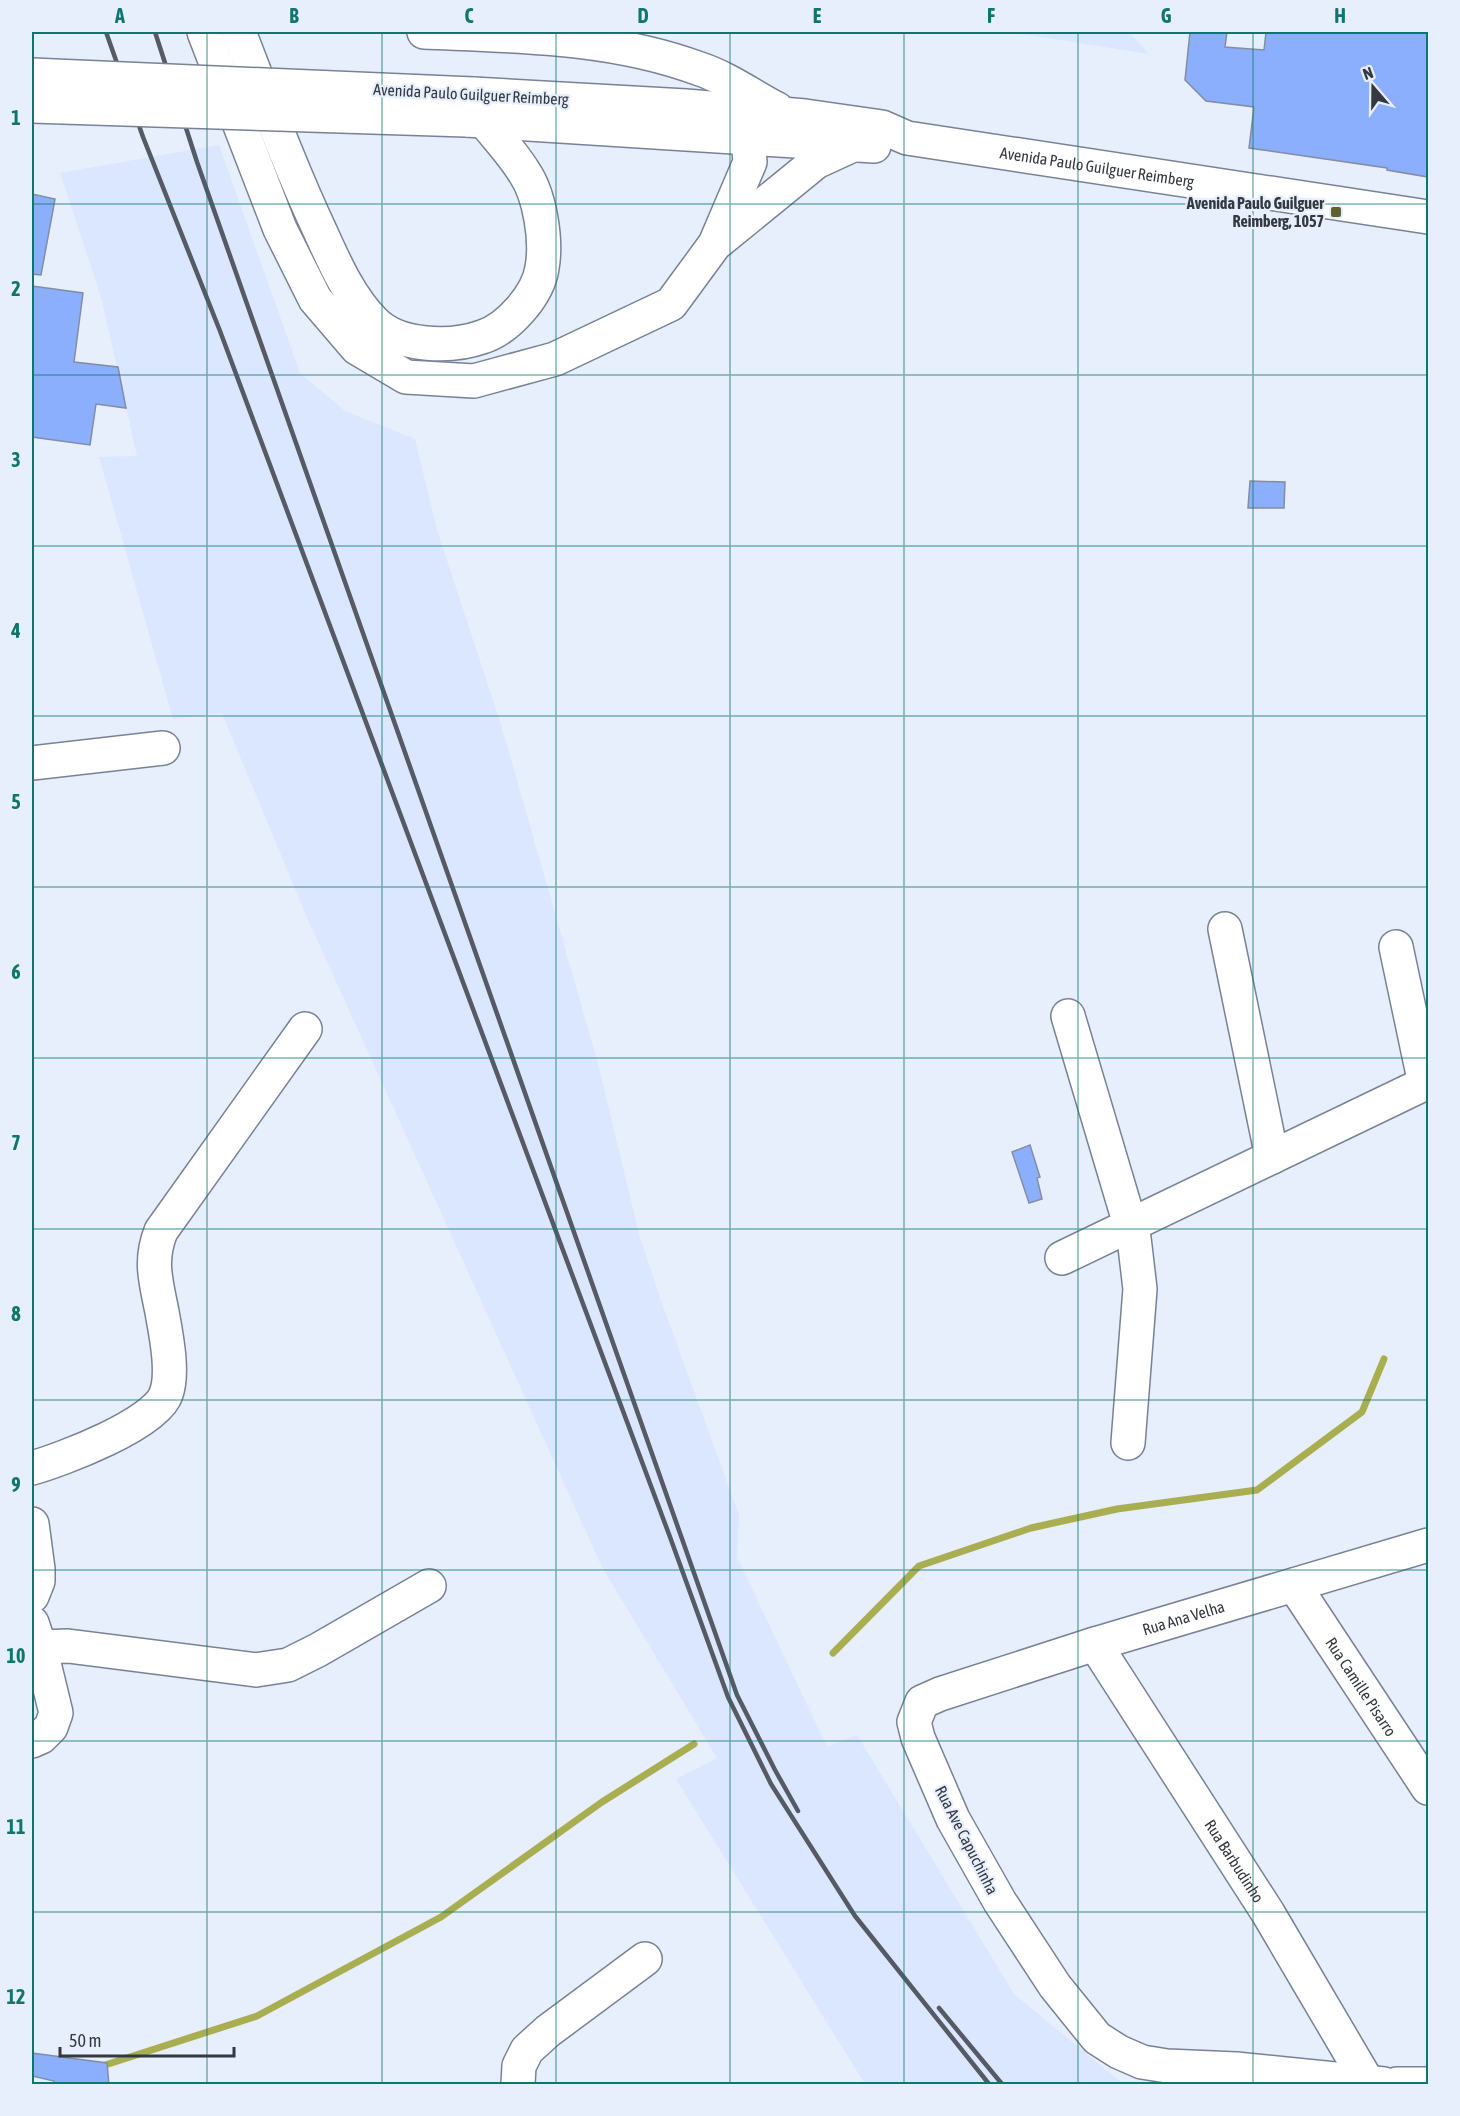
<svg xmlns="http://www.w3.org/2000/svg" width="1460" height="2116" font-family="'Asap Condensed',sans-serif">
	<rect width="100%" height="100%" fill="#e7eefc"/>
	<g fill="#dbe7ff">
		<path d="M 1010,32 L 1129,32 L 1149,54 Z"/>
		<path d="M 219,145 L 300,373 L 345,411 L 415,439 L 437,530 L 502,728 L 598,1064 L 640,1238 L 660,1298 L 739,1515 L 737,1557 L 827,1747 L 857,1735 L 1014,1994 L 1123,2084 L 865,2084 L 676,1779 L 717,1758 L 602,1567 L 305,913 L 222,713 L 173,719 L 99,457 L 137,456 L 101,297 L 60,173 Z"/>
	</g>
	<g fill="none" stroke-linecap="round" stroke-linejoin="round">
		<g stroke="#a9af51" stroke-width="7">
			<path d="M 833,1653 L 919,1566 L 1031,1528 L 1117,1509 L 1257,1490 L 1362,1412 L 1384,1359"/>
			<path d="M 99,2067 L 257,2016 L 441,1917 L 602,1802 L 694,1744"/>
		</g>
	</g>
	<g fill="#8baffc" stroke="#838da3" stroke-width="1.5">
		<path d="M 1190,32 L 1227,32 L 1225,47 L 1264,50 L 1266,32 L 1428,32 L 1428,177 L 1387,170 L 1387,168 L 1249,148 L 1254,107 L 1206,101 L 1185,80 Z"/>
		<path d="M 32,194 L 55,199 L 41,275 L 32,274 Z"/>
		<path d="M 32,286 L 83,293 L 74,362 L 118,367 L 126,408 L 96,404 L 90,445 L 32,437 Z"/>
		<path d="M 1250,481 L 1285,482 L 1284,508 L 1248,508 Z"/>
		<path d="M 1030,1145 L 1040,1177 L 1037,1178 L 1042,1199 L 1029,1203 L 1012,1152 Z"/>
		<path d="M 32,2053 L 107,2063 L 109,2085 L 54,2085 L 54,2081 L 32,2076 Z"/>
	</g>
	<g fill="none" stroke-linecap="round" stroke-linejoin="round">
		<g stroke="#788297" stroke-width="36">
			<g id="minor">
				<path d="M 204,32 L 280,229 L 315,299 L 357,348 L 406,377 L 474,381 L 555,359 L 671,304 L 715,244 L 750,162 L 748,138"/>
				<path d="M 239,32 C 265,99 290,167 321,233 C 335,264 350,298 374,322 C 398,347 451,348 482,337 C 508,329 538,295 542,268 C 547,240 540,195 524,172 C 513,154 498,138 485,122"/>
				<path d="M 719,241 L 816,162 L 853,145"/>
				<path d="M 32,763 L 163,748"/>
				<path d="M 1225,929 L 1272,1157"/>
				<path d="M 1396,947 L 1425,1084"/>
				<path d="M 1068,1016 L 1134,1238 L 1140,1289 L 1128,1443"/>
				<path d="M 1062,1258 L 1428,1082"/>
				<path d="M 32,1468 C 61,1460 156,1424 166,1394 C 174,1373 166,1334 162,1312 C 156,1281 149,1261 161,1231 L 305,1029"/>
				<path d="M 32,1524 L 38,1569 L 38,1581 L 32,1596"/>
				<path id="s1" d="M 1294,1585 L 1428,1788"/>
				<path d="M 32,1623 L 40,1647 L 56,1713 L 51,1727 L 41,1737 L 32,1741"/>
				<path id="s2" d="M 1095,1644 L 1268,1913 L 1368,2083"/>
				<path d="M 40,1647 L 68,1646 L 256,1670 L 288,1665 L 318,1650 L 429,1586"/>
				<path d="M 518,2084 L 519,2066 L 527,2050 L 548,2031 L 645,1959"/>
				<path id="s3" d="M 1384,2084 L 1236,2069 L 1167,2066 L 1142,2062 L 1119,2052 L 1097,2038 L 1055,1986 L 1000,1902 L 953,1819 L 918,1738 L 914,1722 L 922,1702 L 940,1694 L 1095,1644 L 1428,1545"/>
				<path d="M 1397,2084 L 1428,2084"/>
			</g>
		</g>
		<g stroke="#788297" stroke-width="36">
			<g id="major">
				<path d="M 424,32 C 517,36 612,36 700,69 C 727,78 752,96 777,109"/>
				<path id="s4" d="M 473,94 L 686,106 L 805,116 L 882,127 L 907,138 L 1428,217"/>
				<path d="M 466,120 L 874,146"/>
			</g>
		</g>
		<use href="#minor" stroke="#fff" stroke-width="33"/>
		<use href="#major" stroke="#fff" stroke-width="33"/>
		<g stroke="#555a64" stroke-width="4.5">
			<path d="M 106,32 L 143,137 L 220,331 L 670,1537 L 728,1697 L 771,1784 L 855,1916 L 989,2084"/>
			<path d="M 155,32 L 197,162 L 737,1695 L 775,1770 L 798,1811"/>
			<path d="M 939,2008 L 1002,2084"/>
		</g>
		<g stroke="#788297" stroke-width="36" stroke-linecap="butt">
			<g id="major-bridge">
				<path d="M 32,75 L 473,94"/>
				<path d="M 32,106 L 466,120"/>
			</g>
		</g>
		<use href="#major-bridge" stroke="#fff" stroke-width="33"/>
	</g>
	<path fill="none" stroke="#0f766e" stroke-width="1.5" stroke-opacity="0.55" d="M 207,32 L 207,2084M 382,32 L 382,2084M 556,32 L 556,2084M 730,32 L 730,2084M 904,32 L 904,2084M 1078,32 L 1078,2084M 1253,32 L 1253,2084M 32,204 L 1428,204M 32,375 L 1428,375M 32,546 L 1428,546M 32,716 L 1428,716M 32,887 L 1428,887M 32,1058 L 1428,1058M 32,1229 L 1428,1229M 32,1400 L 1428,1400M 32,1570 L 1428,1570M 32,1741 L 1428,1741M 32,1912 L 1428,1912"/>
	<rect fill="#5e622f" stroke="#e7eefc" stroke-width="2" x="1330" y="206" width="12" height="12" rx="3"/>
	<g text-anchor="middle" stroke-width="4.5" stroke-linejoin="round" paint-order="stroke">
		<g font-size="16" fill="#343841" stroke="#e7eefc">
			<text transform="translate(471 94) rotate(3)" y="6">Avenida Paulo Guilguer Reimberg</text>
			<text dy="6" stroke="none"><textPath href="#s4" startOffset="630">Avenida Paulo Guilguer Reimberg</textPath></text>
			<text dy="6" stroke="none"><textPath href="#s3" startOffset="958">Rua Ana Velha</textPath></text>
			<text dy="6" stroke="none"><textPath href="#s1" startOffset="122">Rua Camille Pisarro</textPath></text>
			<text transform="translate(967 1840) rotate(63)" y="6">Rua Ave Capuchinha</text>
			<text dy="6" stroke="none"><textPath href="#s2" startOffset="258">Rua Barbudinho</textPath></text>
		</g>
		<g font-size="16" font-weight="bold" fill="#343841" stroke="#e7eefc" text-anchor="end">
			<text x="1324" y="209">Avenida Paulo Guilguer<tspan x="1324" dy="18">Reimberg, 1057</tspan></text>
		</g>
	</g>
	<rect width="1460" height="2116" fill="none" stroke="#e7eefc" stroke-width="66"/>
	<g transform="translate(1373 87) rotate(340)" stroke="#e7eefc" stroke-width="4.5" paint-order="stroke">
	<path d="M0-4.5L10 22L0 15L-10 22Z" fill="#343841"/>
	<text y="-9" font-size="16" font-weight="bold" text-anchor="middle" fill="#343841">N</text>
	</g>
	<path d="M60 2047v9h174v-9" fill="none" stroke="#343841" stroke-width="3"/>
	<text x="69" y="2047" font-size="18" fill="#343841" stroke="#e7eefc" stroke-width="4.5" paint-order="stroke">50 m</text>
	<rect x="33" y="33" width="1394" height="2050" fill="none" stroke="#0f766e" stroke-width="2"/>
	<g font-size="20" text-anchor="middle" font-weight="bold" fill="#0f766e">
		<text x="120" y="23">A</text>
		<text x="294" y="23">B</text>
		<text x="469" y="23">C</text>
		<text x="643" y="23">D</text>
		<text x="817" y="23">E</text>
		<text x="991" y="23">F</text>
		<text x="1166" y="23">G</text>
		<text x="1340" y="23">H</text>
		<text x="16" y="125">1</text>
		<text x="16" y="296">2</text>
		<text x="16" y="467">3</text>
		<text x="16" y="638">4</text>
		<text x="16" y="809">5</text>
		<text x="16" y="979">6</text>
		<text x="16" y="1150">7</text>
		<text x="16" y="1321">8</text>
		<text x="16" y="1492">9</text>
		<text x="16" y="1663">10</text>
		<text x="16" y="1834">11</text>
		<text x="16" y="2004">12</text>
	</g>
</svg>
